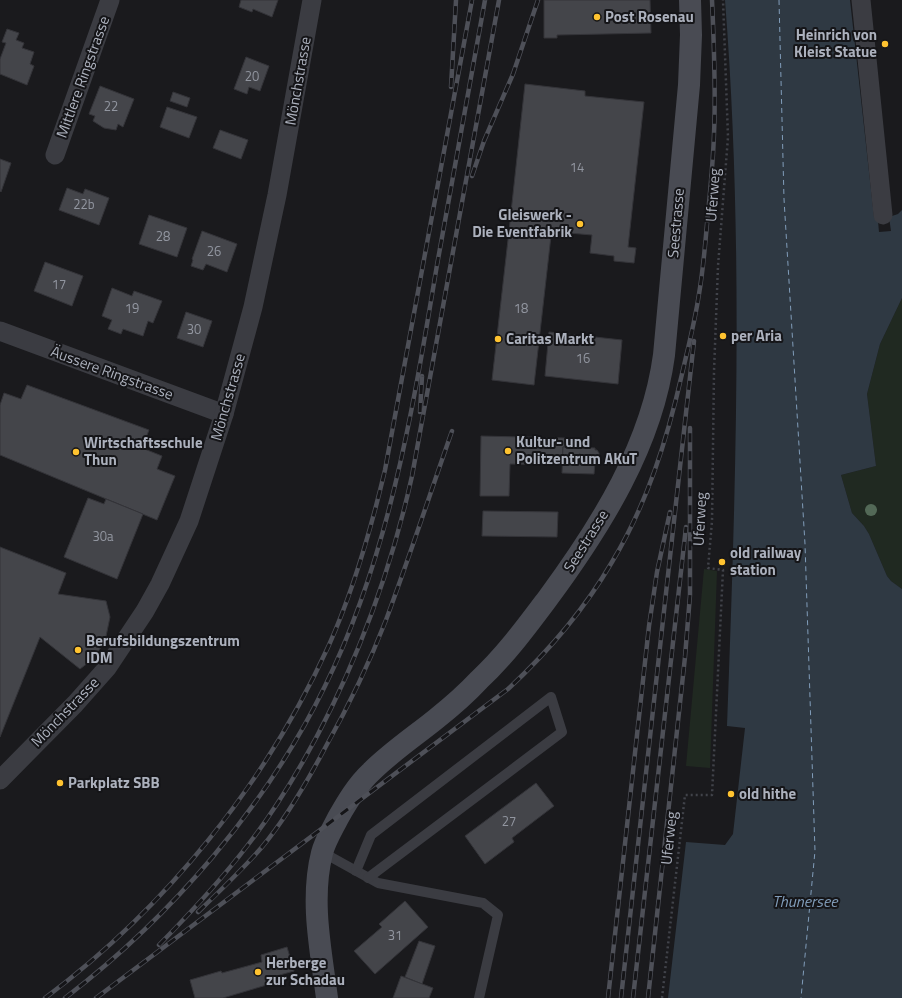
<svg xmlns="http://www.w3.org/2000/svg" width="902" height="998" font-family="'Titillium Web',sans-serif">
	<rect width="100%" height="100%" fill="#1a1a1d"/>
	<g fill="#202921">
		<path d="M 902,298 L 902,589 L 891,581 L 887,576 L 869,534 L 864,526 L 852,513 L 841,475 L 876,466 L 867,394 L 880,344 Z"/>
		<path d="M 704,569 L 717,571 L 710,768 L 686,766 Z"/>
	</g>
	<path fill="#2f3943" d="M 725,0 L 850,0 L 874,217 L 878,221 L 879,232 L 891,231 L 889,217 L 898,214 L 902,210 L 902,298 L 880,344 L 867,394 L 876,466 L 841,475 L 852,513 L 864,526 L 869,534 L 887,576 L 891,581 L 902,589 L 902,998 L 668,998 L 686,842 L 725,845 L 733,834 L 745,728 L 727,726 C 736,484 744,242 725,0 Z"/>
	<g fill="none" stroke-linecap="round" stroke-linejoin="round">
		<path stroke="#819dba" stroke-width="1" stroke-dasharray="5 4" stroke-linecap="butt" d="M 779,0 L 784,199 L 805,544 L 815,851 L 801,998"/>
	</g>
	<g fill="#44454a" stroke="#343439">
		<path d="M 241,0 L 278,0 L 272,17 L 253,9 L 252,12 L 239,7 Z"/>
		<path d="M 544,0 L 650,0 L 651,33 L 557,35 L 557,38 L 544,38 Z"/>
		<path d="M 7,29 L 19,33 L 16,40 L 24,43 L 22,48 L 34,52 L 30,64 L 34,66 L 27,85 L 0,74 L 0,59 L 6,43 L 2,42 Z"/>
		<path d="M 246,57 L 269,66 L 260,91 L 249,87 L 247,94 L 234,89 Z"/>
		<path d="M 525,84 L 585,91 L 585,96 L 644,102 L 628,247 L 636,248 L 634,263 L 614,261 L 614,256 L 590,253 L 592,235 L 569,233 L 569,238 L 509,231 Z"/>
		<path d="M 100,86 L 134,99 L 123,127 L 118,124 L 116,130 L 104,128 L 93,121 L 95,116 L 89,114 Z"/>
		<path d="M 173,92 L 190,98 L 187,107 L 170,101 Z"/>
		<path d="M 167,107 L 197,117 L 189,138 L 160,127 Z"/>
		<path d="M 220,130 L 248,140 L 241,159 L 213,148 Z"/>
		<path d="M 0,159 L 11,163 L 1,192 L 0,191 Z"/>
		<path d="M 67,188 L 83,194 L 85,189 L 109,198 L 99,225 L 59,210 Z"/>
		<path d="M 149,215 L 187,228 L 177,257 L 139,244 Z"/>
		<path d="M 202,231 L 237,244 L 227,272 L 206,264 L 203,270 L 191,266 L 193,260 L 192,259 Z"/>
		<path d="M 509,231 L 551,236 L 534,385 L 492,380 Z"/>
		<path d="M 45,262 L 83,276 L 72,306 L 34,291 Z"/>
		<path d="M 112,288 L 132,296 L 134,291 L 162,301 L 153,323 L 148,321 L 143,336 L 123,329 L 121,334 L 108,329 L 112,320 L 102,316 Z"/>
		<path d="M 186,312 L 212,321 L 203,347 L 177,338 Z"/>
		<path d="M 549,332 L 622,340 L 618,384 L 545,376 Z"/>
		<path d="M 27,385 L 149,430 L 142,448 L 162,456 L 157,469 L 175,476 L 157,520 L 0,455 L 0,405 L 4,393 L 21,399 Z"/>
		<path d="M 481,436 L 565,438 L 565,447 L 563,447 L 562,465 L 510,464 L 509,496 L 480,496 Z"/>
		<path d="M 563,447 L 595,448 L 595,450 L 597,450 L 599,453 L 599,459 L 597,462 L 595,462 L 594,474 L 562,473 Z"/>
		<path d="M 88,498 L 104,504 L 106,499 L 143,514 L 117,579 L 64,557 Z"/>
		<path d="M 483,511 L 558,512 L 557,537 L 482,536 Z"/>
		<path d="M 0,547 L 66,573 L 58,594 L 106,601 L 110,617 L 105,641 L 93,659 L 80,669 L 40,637 L 0,737 Z"/>
		<path d="M 536,783 L 554,806 L 512,838 L 514,842 L 485,864 L 465,836 Z"/>
		<path d="M 405,901 L 428,927 L 375,974 L 354,951 L 382,927 L 379,924 Z"/>
		<path d="M 419,941 L 435,946 L 422,984 L 405,977 Z"/>
		<path d="M 287,947 L 294,971 L 269,978 L 270,984 L 223,998 L 195,998 L 190,980 L 221,971 L 222,973 L 262,962 L 261,955 Z"/>
		<path d="M 401,976 L 433,988 L 429,998 L 393,998 Z"/>
	</g>
	<g fill="none" stroke-linecap="round" stroke-linejoin="round">
		<path stroke="#41434a" stroke-width="2.5" stroke-dasharray="2 3" stroke-linecap="butt" d="M 662,998 L 685,795 L 712,795 L 723,570 L 708,568 L 712,521 L 714,371 L 718,266 L 728,137 L 723,0"/>
		<g stroke="#3b3c42" stroke-width="10">
			<path d="M 322,852 L 378,883 L 483,903 L 498,915 L 479,998"/>
			<path d="M 356,871 L 371,835 L 551,697 L 562,732 L 368,878"/>
		</g>
		<g stroke="#3b3c42" stroke-width="19">
			<path d="M 861,0 L 883,215"/>
			<path d="M 55,155 L 110,0"/>
			<path d="M 0,331 L 224,414"/>
			<path d="M 0,780 L 75,704 L 107,668 L 145,611 L 160,584 L 189,521 L 224,414 L 253,307 L 277,195 L 312,0"/>
		</g>
		<path stroke="#494b53" stroke-width="22" d="M 327,998 C 321,951 310,900 322,853 C 325,841 332,830 338,818 C 347,802 357,785 371,772 C 391,752 415,736 436,719 C 451,707 466,694 479,680 C 505,656 527,626 548,598 C 601,526 652,445 664,355 L 689,85 L 691,35 L 690,0"/>
		<g stroke="#4e5058" stroke-width="4.5">
			<g id="rail">
				<path d="M 451,87 L 456,0"/>
				<path d="M 472,176 L 484,141 L 513,74 L 538,0"/>
				<path d="M 420,412 L 422,376"/>
				<path d="M 198,912 C 220,891 242,870 262,847 C 287,817 307,782 325,748 C 348,707 369,664 386,620 C 409,558 430,494 452,431"/>
				<path d="M 159,945 C 202,901 244,855 277,804 C 341,706 387,589 412,476 L 499,0"/>
				<path d="M 45,998 C 167,907 266,783 329,645 C 354,589 371,529 385,470 L 472,0"/>
				<path d="M 65,998 C 171,917 266,807 325,686 C 390,554 413,408 437,265 C 453,177 469,88 485,0"/>
				<path d="M 96,998 L 508,689 C 549,651 584,610 612,562 C 647,504 667,440 682,374 C 688,348 695,321 699,294 C 703,271 705,247 707,224 C 710,194 713,164 714,134 C 716,89 714,45 712,0"/>
				<path d="M 608,998 L 649,626 L 657,572 L 670,512"/>
				<path d="M 621,998 L 694,341"/>
				<path d="M 633,998 L 686,527"/>
				<path d="M 648,998 L 685,657 L 690,595 L 690,428"/>
			</g>
		</g>
		<use href="#rail" stroke="#151518" stroke-width="3" stroke-dasharray="9" stroke-linecap="butt"/>
	</g>
	<circle fill="#536957" cx="871" cy="510" r="6"/>
	<g fill="#ffc330" stroke="#151518" stroke-width="1.5">
		<circle cx="597" cy="17" r="4"/>
		<circle cx="885" cy="44" r="4"/>
		<circle cx="580" cy="224" r="4"/>
		<circle cx="723" cy="336" r="4"/>
		<circle cx="498" cy="339" r="4"/>
		<circle cx="508" cy="451" r="4"/>
		<circle cx="76" cy="452" r="4"/>
		<circle cx="722" cy="562" r="4"/>
		<circle cx="78" cy="650" r="4"/>
		<circle cx="60" cy="783" r="4"/>
		<circle cx="731" cy="794" r="4"/>
		<circle cx="258" cy="972" r="4"/>
	</g>
	<g text-anchor="middle" stroke-width="4" stroke-linejoin="round" paint-order="stroke">
		<g font-size="13" fill="#9296a0">
			<text x="252" y="81">20</text>
			<text x="111" y="111">22</text>
			<text x="577" y="172">14</text>
			<text x="84" y="209">22b</text>
			<text x="163" y="241">28</text>
			<text x="214" y="256">26</text>
			<text x="59" y="289">17</text>
			<text x="132" y="313">19</text>
			<text x="521" y="313">18</text>
			<text x="194" y="334">30</text>
			<text x="583" y="363">16</text>
			<text x="103" y="541">30a</text>
			<text x="509" y="826">27</text>
			<text x="395" y="940">31</text>
		</g>
		<g font-size="15" font-weight="bold" fill="#acb1bd" stroke="#151518" text-anchor="start">
			<text x="605" y="22">Post Rosenau</text>
			<text x="877" y="40" text-anchor="end">Heinrich von<tspan x="877" dy="17">Kleist Statue</tspan></text>
			<text x="572" y="220" text-anchor="end">Gleiswerk -<tspan x="572" dy="17">Die Eventfabrik</tspan></text>
			<text x="731" y="341">per Aria</text>
			<text x="506" y="344">Caritas Markt</text>
			<text x="516" y="447">Kultur- und<tspan x="516" dy="17">Politzentrum AKuT</tspan></text>
			<text x="84" y="448">Wirtschaftsschule<tspan x="84" dy="17">Thun</tspan></text>
			<text x="730" y="558">old railway<tspan x="730" dy="17">station</tspan></text>
			<text x="86" y="646">Berufsbildungszentrum<tspan x="86" dy="17">IDM</tspan></text>
			<text x="68" y="788">Parkplatz SBB</text>
			<text x="739" y="799">old hithe</text>
			<text x="266" y="968">Herberge<tspan x="266" dy="17">zur Schadau</tspan></text>
		</g>
		<g font-size="15" fill="#acb1bd" stroke="#151518">
			<text transform="translate(83 77) rotate(-70)" y="5">Mittlere Ringstrasse</text>
			<text transform="translate(298 81) rotate(-80)" y="5">Mönchstrasse</text>
			<text transform="translate(713 195) rotate(-86)" y="5">Uferweg</text>
			<text transform="translate(676 223) rotate(-85)" y="5">Seestrasse</text>
			<text transform="translate(112 373) rotate(20)" y="5">Äussere Ringstrasse</text>
			<text transform="translate(228 397) rotate(-74)" y="5">Mönchstrasse</text>
			<text transform="translate(700 519) rotate(-87)" y="5">Uferweg</text>
			<text transform="translate(586 541) rotate(-58)" y="5">Seestrasse</text>
			<text transform="translate(65 712) rotate(-46)" y="5">Mönchstrasse</text>
			<text transform="translate(669 838) rotate(-84)" y="5">Uferweg</text>
		</g>
		<g font-size="16" font-style="italic" fill="#819dba" stroke="#151518">
			<text x="805" y="907">Thunersee</text>
		</g>
	</g>
</svg>
